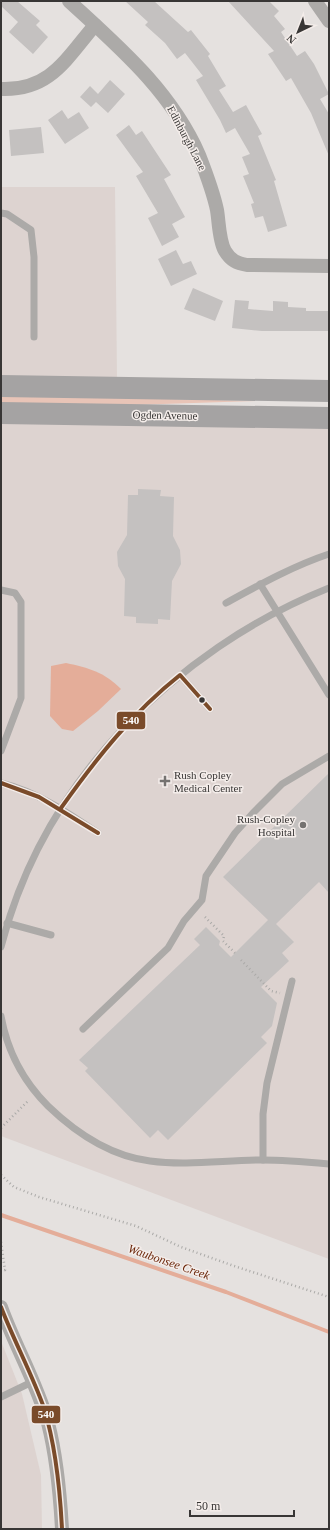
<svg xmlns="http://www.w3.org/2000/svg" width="330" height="1530" font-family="Georgia,serif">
	<rect width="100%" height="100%" fill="#e5e1df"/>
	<g fill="#ddd3d0">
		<path d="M 1,187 L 115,187 L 117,379 L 1,378 Z"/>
		<path d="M 1,423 L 329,427 L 329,1259 L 1,1136 Z"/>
		<path d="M 1,1341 L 22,1394 L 41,1475 L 42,1529 L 1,1529 Z"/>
	</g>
	<path fill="#e8c4b7" d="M 1,395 L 256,401 L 100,406 L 1,405 Z"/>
	<path fill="#e4ad99" d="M 66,663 C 89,668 104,672 121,689 L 98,711 L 73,731 L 62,729 L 50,716 L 51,666 Z"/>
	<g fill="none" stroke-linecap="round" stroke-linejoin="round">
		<path stroke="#e4ad99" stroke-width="4" d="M 1,1215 L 226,1292 L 329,1332"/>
	</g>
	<g fill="#c4c1c0">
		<path d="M 1,1 L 17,1 L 40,21 L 36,25 L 48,37 L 33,54 L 9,32 L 18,22 L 1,6 Z"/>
		<path d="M 125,1 L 154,1 L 188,32 L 191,30 L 210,54 L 208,56 L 226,86 L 219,90 L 233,112 L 246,105 L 262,134 L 258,136 L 276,180 L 274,181 L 287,226 L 268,232 L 263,216 L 255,218 L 251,204 L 254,203 L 243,176 L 249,174 L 242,157 L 250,154 L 235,128 L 226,133 L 220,120 L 196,80 L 203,76 L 185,53 L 177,59 L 165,43 L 145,25 L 148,22 Z"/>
		<path d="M 228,1 L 269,1 L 279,11 L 274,16 L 285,29 L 281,32 L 297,56 L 305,51 L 314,64 L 329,94 L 320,99 L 329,114 L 329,156 L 311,113 L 291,78 L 286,81 L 268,54 L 274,51 Z"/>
		<path d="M 110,80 L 125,94 L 108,113 L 96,102 L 91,107 L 80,97 L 90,86 L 98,94 Z"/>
		<path d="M 62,110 L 68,119 L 79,112 L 89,128 L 65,144 L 48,120 Z"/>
		<path d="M 129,125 L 136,135 L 142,131 L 171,175 L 164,179 L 185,217 L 172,224 L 179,237 L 162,246 L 148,218 L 158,213 L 136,176 L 143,172 L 116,135 Z"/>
		<path d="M 41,127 L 44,153 L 11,156 L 9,130 Z"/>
		<path d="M 176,250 L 183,264 L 191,261 L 197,274 L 171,286 L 158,259 Z"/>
		<path d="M 193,288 L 223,301 L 215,321 L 184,309 Z"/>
		<path d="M 235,300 L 249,301 L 248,309 L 273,311 L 273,301 L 288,302 L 288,307 L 306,308 L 306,311 L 329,311 L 329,331 L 262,331 L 232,328 Z"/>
		<path d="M 138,489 L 161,490 L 160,496 L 174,497 L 173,536 L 180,550 L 181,564 L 172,581 L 170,620 L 158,619 L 158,624 L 136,623 L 136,617 L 124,616 L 125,579 L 118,566 L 117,552 L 127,535 L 128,495 L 138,495 Z"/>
		<path d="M 329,773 L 329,893 L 319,882 L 276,924 L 294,942 L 282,953 L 289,961 L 261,987 L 277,1003 L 272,1026 L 261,1037 L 267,1043 L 168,1140 L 158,1130 L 150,1138 L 85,1071 L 88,1068 L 79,1060 L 200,945 L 194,939 L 206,927 L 220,941 L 219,945 L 231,957 L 268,920 L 223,877 Z"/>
	</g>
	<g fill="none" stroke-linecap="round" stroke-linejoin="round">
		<g stroke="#abaaa8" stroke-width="2.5" stroke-dasharray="1 3" stroke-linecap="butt">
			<path d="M 205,917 L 224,936 L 223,941 L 235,953"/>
			<path d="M 241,960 L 271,991 L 280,993"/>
			<path d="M 1,1128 L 29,1100"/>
			<path d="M 1,1175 L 14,1187 L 39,1197 L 136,1226 L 181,1247 L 234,1266 L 329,1297"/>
			<path d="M 1,1242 L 5,1270 L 1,1271"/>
		</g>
		<g stroke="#acaaa8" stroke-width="7">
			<path d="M 1,213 L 7,214 L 31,230 L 34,257 L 34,337"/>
			<path d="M 260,584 L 329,695"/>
			<path d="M 1,590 L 15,593 L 21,602 L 21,698 L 1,751"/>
			<path d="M 226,603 C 259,585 293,566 329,554"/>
			<path d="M 180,675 L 210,709"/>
			<path d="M 1,783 C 37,792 67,812 98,833"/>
			<path d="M 7,923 L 51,935"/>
			<path d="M 1,947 C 43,782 174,650 329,588"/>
			<path d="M 1,1016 C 7,1050 23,1081 48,1106 C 76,1133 110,1156 150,1161 C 187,1166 225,1160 262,1160 C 285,1160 307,1162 329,1164"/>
			<path d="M 83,1029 L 168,948 L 184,921 L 202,900 L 206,876 L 235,833 L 253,813 L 282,784 L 329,756"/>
			<path d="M 263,1160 L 263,1114 L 267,1083 L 292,981"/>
			<path d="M 1,1397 L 32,1382"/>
		</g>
		<g stroke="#acaaa8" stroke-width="14">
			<path d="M 69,1 C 119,47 171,91 199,155 C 206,173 213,191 217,210 C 219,222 219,241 225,251 C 231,261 237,263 247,265 L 329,266"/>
			<path d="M 315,1 L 329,21"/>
			<path d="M 1,89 C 50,91 66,59 95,25"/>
			<path d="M 1,1307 C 15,1346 37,1383 48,1423 C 57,1458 60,1493 62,1529"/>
		</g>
		<g stroke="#a5a3a3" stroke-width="22">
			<path d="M 1,386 L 329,391"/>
			<path d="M 1,413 L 329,418"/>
		</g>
		<g stroke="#f4edea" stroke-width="7">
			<g id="bus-1">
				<path d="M 1,783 L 39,797 L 98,833"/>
				<path d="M 61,808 C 96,759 132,713 180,675 L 210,709"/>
				<path d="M 1,1307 C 14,1341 32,1374 44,1408 C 56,1447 60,1489 62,1529"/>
			</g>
		</g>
		<use href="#bus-1" stroke="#7a4b2a" stroke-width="4"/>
	</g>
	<circle fill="#383635" stroke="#f4edea" stroke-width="1.5" cx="202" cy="700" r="3.5"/>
	<g fill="#757270" stroke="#f4edea" stroke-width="1.5">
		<path d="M163 775h4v4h4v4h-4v4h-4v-4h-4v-4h4z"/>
		<circle cx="303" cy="825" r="4"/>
	</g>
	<g text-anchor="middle" stroke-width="3" stroke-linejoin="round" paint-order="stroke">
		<g font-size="11" fill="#383635" stroke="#f4edea">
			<text transform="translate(187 138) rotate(62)" y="4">Edinburgh Lane</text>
			<text transform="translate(165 415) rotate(1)" y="4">Ogden Avenue</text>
		</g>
		<g font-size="11" fill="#383635" stroke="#f4edea" text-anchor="start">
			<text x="174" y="779">Rush Copley<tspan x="174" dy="13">Medical Center</tspan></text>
			<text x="295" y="823" text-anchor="end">Rush-Copley<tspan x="295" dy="13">Hospital</tspan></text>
		</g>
		<g font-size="12" font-style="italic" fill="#6b2609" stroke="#f4edea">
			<text transform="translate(169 1262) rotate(19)" y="4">Waubonsee Creek</text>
		</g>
	</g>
	<g stroke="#f4edea" stroke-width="1.5">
		<rect x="116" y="711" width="30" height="19" rx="4" fill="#7a4b2a"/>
		<rect x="31" y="1405" width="30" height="19" rx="4" fill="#7a4b2a"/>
	</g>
	<g font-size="11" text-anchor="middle" font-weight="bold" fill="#fff">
		<text x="131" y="724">540</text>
		<text x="46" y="1418">540</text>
	</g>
	<rect width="330" height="1530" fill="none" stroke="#383635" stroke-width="4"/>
	<g transform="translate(298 32) rotate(223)" stroke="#f4edea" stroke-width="3" paint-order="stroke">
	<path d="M0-3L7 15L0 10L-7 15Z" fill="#383635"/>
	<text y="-6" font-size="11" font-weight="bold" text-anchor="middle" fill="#383635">N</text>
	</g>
	<path d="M190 1510v6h104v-6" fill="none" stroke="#383635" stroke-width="2"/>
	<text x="196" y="1510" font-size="12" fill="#383635" stroke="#f4edea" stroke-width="3" paint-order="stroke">50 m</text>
</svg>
